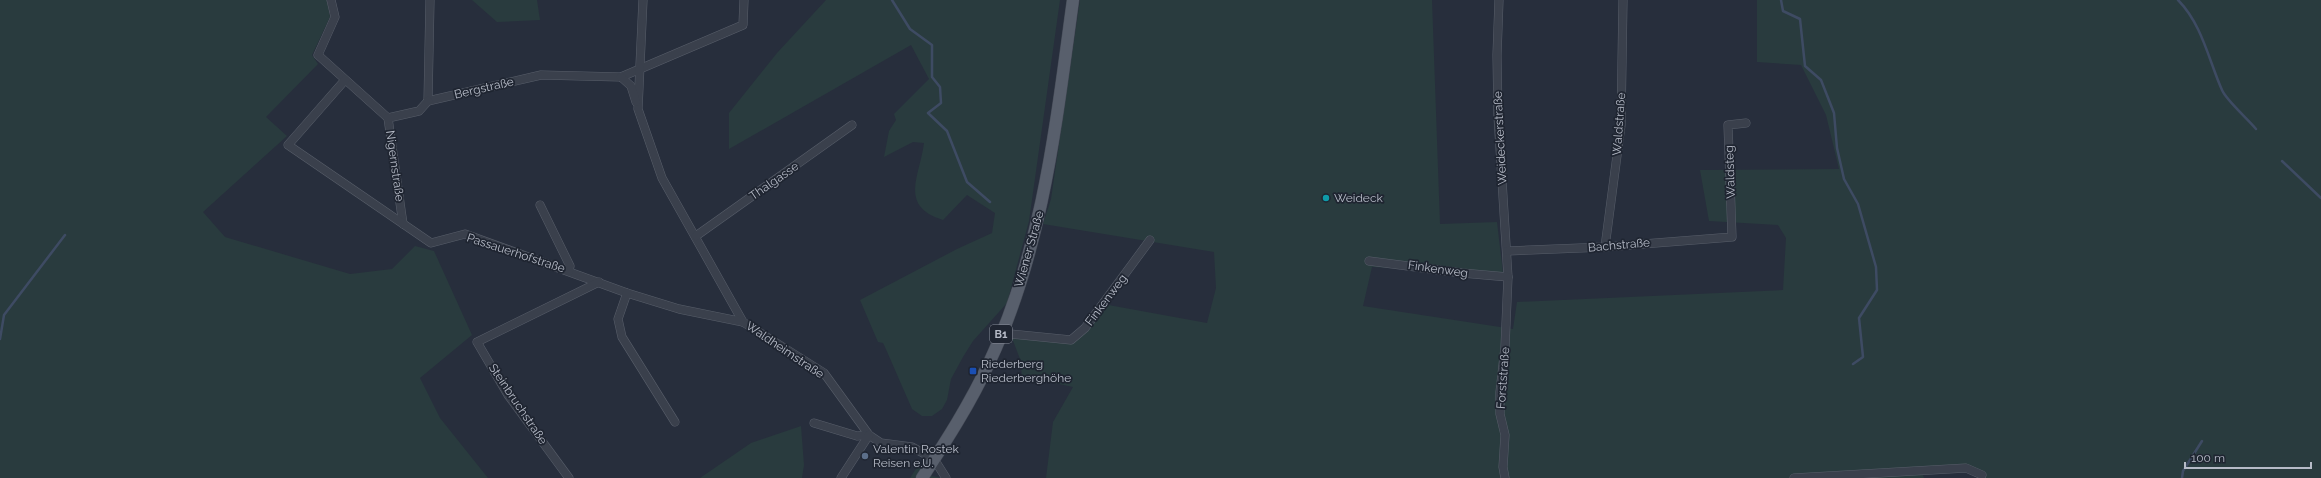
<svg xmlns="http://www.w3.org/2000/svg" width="2321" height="478" font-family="Raleway,sans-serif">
	<rect width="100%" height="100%" fill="#272e3c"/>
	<g fill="#293b3e">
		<path d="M 0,0 L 327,0 L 330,17 L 312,55 L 318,64 L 266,117 L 287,136 L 203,212 L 225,237 L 350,274 L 392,269 L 415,246 L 434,251 L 472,335 L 420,378 L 440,418 L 488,478 L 0,478 Z"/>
		<path d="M 472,0 L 537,0 L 540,20 L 497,22 Z"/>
		<path d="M 826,0 L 1060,0 L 1029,221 L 1007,303 L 973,341 L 963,357 L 951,379 L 947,400 L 942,409 L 932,416 L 922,416 L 912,409 L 885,347 L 883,343 L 878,342 L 860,300 L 957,249 L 992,233 L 995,213 L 967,195 L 943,220 C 898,206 920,176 924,143 L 913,142 L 884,157 L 889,131 L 896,120 L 894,114 L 929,79 L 911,45 L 729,149 L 729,113 L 777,53 Z"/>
		<path d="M 1080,0 L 1432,0 L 1440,224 L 1497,222 L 1503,273 L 1372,267 L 1363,306 L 1513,329 L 1517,302 L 1783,290 L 1786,238 L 1778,225 L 1709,221 L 1700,170 L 1839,169 L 1826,115 L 1801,65 L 1757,62 L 1757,0 L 2321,0 L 2321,478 L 1985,478 L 1981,473 L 1922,471 L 1924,478 L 1046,478 L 1053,422 L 1073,387 L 1022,376 L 1020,359 L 1012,338 L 1067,342 L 1103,304 L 1207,323 L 1216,288 L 1214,252 L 1043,224 L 1051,199 Z"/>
		<path d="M 801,426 L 804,465 L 802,478 L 700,478 L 751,443 Z"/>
		<path d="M 919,464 L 932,476 L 942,478 L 910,478 Z"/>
	</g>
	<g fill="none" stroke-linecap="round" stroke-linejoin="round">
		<g stroke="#3e4b63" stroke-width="2.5">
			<path d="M 892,0 L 910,29 L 932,45 L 932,77 L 940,87 L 941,103 L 928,113 L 947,131 L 967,182 L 990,202"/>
			<path d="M 1781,0 L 1783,11 L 1800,19 L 1805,66 L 1821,80 L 1834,113 L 1837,148 L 1844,179 L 1858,204 L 1876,267 L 1877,290 L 1859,318 L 1863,357 L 1853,364"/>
			<path d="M 2178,0 C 2202,24 2209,61 2222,90 C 2226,100 2248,119 2256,129"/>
			<path d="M 2282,161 L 2321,198"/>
			<path d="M 0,339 L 4,315 L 65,235"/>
			<path d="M 2182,478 L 2183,471 L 2202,441"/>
		</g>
		<g stroke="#585e6a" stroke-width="9">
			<g id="street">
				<path d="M 331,0 L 335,17 L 318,55 L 388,118 L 403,224"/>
				<path d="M 430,0 L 428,101 L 541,75 L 621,77 L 743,25 L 744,0"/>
				<path d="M 643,0 L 638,109 L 662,178 L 743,322 L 824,373 L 869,435 L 881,443 L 912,447 L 934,459 L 946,478"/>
				<path d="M 1499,0 L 1497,55 L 1498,116 L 1508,277 L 1505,347 L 1500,392 L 1500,414 L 1505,435 L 1503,467 L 1505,478"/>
				<path d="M 621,77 L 631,86 L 636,102"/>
				<path d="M 345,80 L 288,145 L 431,243 L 465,234 L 627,293 L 679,309 L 743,322"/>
				<path d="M 388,118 L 419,111 L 428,101"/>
				<path d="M 540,205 L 570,266 L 569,271"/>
				<path d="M 696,236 L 852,125"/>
				<path d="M 1605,247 L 1621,125 L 1623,0"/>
				<path d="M 1507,251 L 1605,247 L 1732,237 L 1728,125 L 1746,123"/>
				<path d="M 1369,261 L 1462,273 L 1508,277"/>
				<path d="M 627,293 L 618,319 L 622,337 L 675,422"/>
				<path d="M 1001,333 L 1071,340 L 1085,328 L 1150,240"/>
				<path d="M 814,423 L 857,436 L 869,435"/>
				<path d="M 569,478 L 508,395 L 477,342 L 599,282"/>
				<path d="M 841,478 L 869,435"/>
				<path d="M 1794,478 L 1966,468 L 1982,475"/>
			</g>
		</g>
		<g stroke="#434955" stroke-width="13">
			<path id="primary" d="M 922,478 C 946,441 970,404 989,363 C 1043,249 1056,124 1073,0"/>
		</g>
		<use href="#street" stroke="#3a404c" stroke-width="8"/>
		<use href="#primary" stroke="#585f6c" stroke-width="12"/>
	</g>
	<circle fill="#0f9aa8" stroke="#1f2531" stroke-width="1.5" cx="1326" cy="198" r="4"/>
	<rect fill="#1a4fb4" stroke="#1f2531" stroke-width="1.5" x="969" y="367" width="8" height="8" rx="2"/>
	<circle fill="#5c6f8a" stroke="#1f2531" stroke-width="1.5" cx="865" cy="456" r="4"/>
	<g text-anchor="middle" stroke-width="3.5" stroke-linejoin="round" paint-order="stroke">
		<rect fill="#1f2531" stroke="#898e9a" stroke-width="1" x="990" y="325" width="22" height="18" rx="3"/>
		<g font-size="11" font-weight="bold" fill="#b6bbc7">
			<text x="1001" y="338">B1</text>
		</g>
		<g font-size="12" fill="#b6bbc7" stroke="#1f2531">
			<text transform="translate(484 88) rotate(-13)" y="4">Bergstraße</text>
			<text transform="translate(1619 124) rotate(-86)" y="4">Waldstraße</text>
			<text transform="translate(1500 138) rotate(-93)" y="4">Weideckerstraße</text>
			<text transform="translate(395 166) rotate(82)" y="4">Nigernstraße</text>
			<text transform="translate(1730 172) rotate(-92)" y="4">Waldsteg</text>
			<text transform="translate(774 181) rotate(-35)" y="4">Thalgasse</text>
			<text transform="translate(1619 245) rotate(-5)" y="4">Bachstraße</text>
			<text transform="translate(1029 249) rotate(-74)" y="4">Wiener Straße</text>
			<text transform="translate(516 253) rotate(18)" y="4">Passauerhofstraße</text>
			<text transform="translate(1438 269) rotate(8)" y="4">Finkenweg</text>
			<text transform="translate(1106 300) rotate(-53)" y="4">Finkenweg</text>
			<text transform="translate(785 350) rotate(34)" y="4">Waldheimstraße</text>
			<text transform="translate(1503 378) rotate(-86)" y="4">Forststraße</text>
			<text transform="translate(518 404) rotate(56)" y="4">Steinbruchstraße</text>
		</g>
		<g font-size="12" fill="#b6bbc7" stroke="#1f2531" text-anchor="start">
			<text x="1334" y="202">Weideck</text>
			<text x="981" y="368">Riederberg<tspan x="981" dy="14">Riederberghöhe</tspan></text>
			<text x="873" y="453">Valentin Rostek<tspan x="873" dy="14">Reisen e.U.</tspan></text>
		</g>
	</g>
	<path d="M2185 462v6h126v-6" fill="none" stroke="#b6bbc7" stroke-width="2"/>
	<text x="2191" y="462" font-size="12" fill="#b6bbc7" stroke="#1f2531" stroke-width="3" paint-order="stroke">100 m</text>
</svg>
